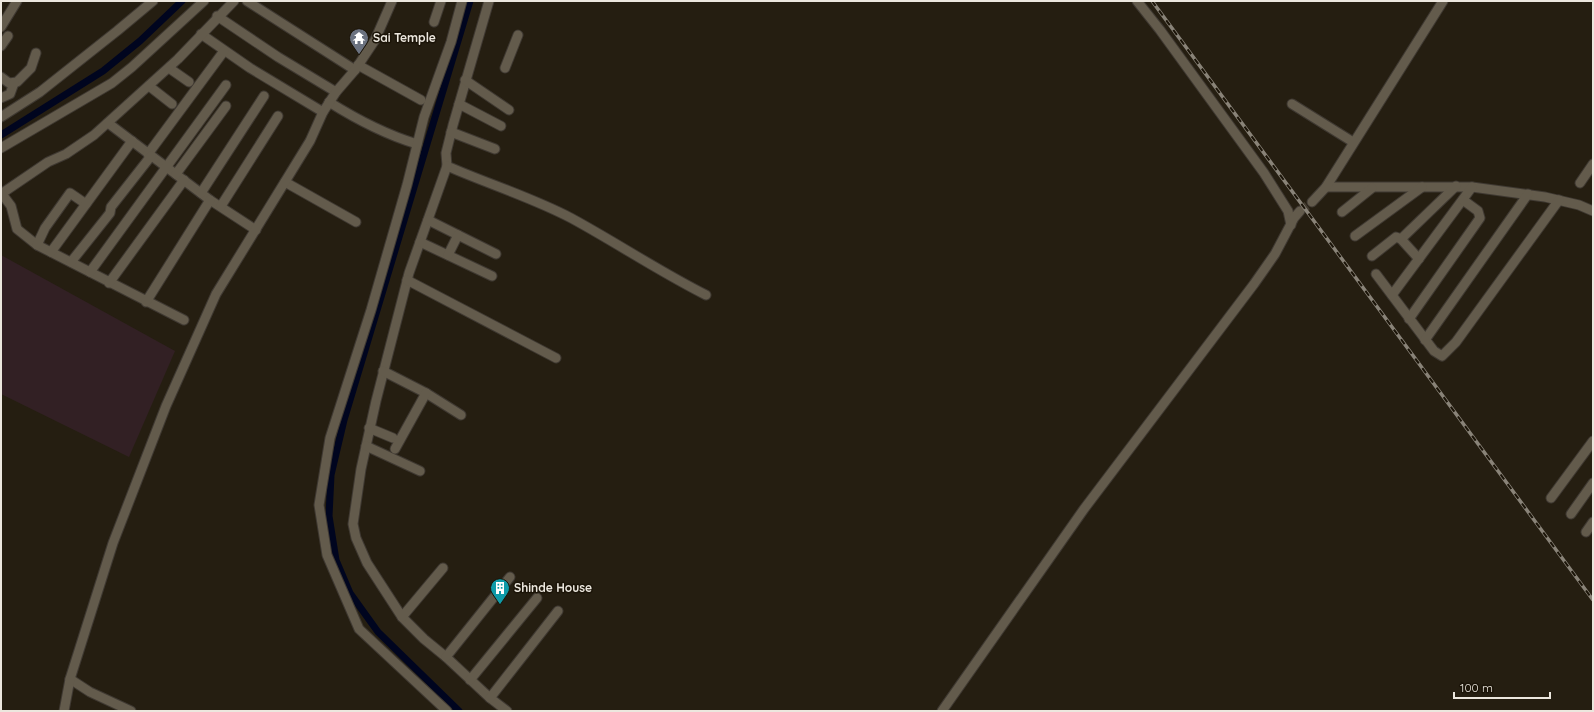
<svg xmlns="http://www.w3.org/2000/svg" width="1594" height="712" font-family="Quicksand,sans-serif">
	<rect width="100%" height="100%" fill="#251e11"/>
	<path fill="#322024" d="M 1,255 L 175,351 L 129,457 L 1,394 Z"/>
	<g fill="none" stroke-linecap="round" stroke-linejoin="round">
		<g stroke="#00051f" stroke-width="7">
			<path d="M 1,135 L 103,71 L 140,41 L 182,1"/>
			<path d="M 459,711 L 378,632 L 350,593 L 336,560 L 329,516 L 331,475 L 344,420 L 470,1"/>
		</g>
		<path stroke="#433c30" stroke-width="9" stroke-dasharray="9 4.5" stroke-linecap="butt" d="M 1300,211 L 1312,202"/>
		<g stroke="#3f3932" stroke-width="11">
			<g id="minor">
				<path d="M 247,1 L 355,70"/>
				<path d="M 489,1 L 453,125 L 446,153 L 447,166 C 488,184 531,197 571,218 C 617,243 660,272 706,295"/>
				<path d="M 1137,1 L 1160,30 L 1264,173 L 1288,211 L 1291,225"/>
				<path d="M 217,16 L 278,57 L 336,92"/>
				<path d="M 434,22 L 441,1"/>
				<path d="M 1,27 L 17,1"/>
				<path d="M 201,34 L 250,68 L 323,112"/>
				<path d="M 1,46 L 8,36"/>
				<path d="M 358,65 L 421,100"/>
				<path d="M 169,68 L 189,82"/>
				<path d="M 505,68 L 518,35"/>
				<path d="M 1,77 L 9,83 L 17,82 L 31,68 L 36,53"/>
				<path d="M 465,80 L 509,110"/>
				<path d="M 149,86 L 172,104"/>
				<path d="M 1,98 L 10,94 L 14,83"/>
				<path d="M 329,102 C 356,119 387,135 417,144"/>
				<path d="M 459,104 L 501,126"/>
				<path d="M 1292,104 L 1353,142"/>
				<path d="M 1,117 L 40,92 L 117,31 L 153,1"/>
				<path d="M 108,123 L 210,200 L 256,230"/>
				<path d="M 451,132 L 495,149"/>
				<path d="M 1,148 L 112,83 L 132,67 L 204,1"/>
				<path d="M 148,154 L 224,51"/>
				<path d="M 447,166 L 409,273 L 376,401 L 361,469 L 353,524 L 356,538 L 367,563 L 402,617 L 424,639 L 446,657 L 490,698 L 507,711"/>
				<path d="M 176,174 L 226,106"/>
				<path d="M 285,182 L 356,222"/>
				<path d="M 1580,183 L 1593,164"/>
				<path d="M 1326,187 L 1472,187 L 1545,197 L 1579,205 L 1593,211"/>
				<path d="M 201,193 L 264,96"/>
				<path d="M 1,194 L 48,162 L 66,154 L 94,135 L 178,59 L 234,1"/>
				<path d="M 2,194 L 11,206 L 17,229 L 37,245 L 184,320"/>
				<path d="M 1312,202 L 1326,187 L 1443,1"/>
				<path d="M 221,206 L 278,116"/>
				<path d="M 1342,212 L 1372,188"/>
				<path d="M 428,220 L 496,254"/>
				<path d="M 1355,236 L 1422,187"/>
				<path d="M 1401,239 L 1456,186"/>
				<path d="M 420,242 L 492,276"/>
				<path d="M 37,245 L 45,228 L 70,193 L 86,204"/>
				<path d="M 51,252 L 132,141"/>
				<path d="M 448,255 L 458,235"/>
				<path d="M 1372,256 L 1396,237 L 1401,239 L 1419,259"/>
				<path d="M 71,262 L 110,213 L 111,207 L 151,156"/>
				<path d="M 90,272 L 226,85"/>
				<path d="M 1376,274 L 1434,351 L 1442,356 L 1456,342 L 1559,200"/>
				<path d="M 407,280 L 556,358"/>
				<path d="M 109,283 L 184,180"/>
				<path d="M 1392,295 L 1472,187"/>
				<path d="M 146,302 L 210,200"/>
				<path d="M 1409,319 L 1480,218 L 1478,211 L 1463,200"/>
				<path d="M 1425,340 L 1528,194"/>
				<path d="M 383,371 L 426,393 L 461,415"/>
				<path d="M 369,428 L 393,438"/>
				<path d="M 366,446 L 420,471"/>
				<path d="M 395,449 L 426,393"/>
				<path d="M 1551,498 L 1593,441"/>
				<path d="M 1571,514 L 1593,483"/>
				<path d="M 1586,532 L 1593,522"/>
				<path d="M 402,617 L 443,568"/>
				<path d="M 446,657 L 510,577"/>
				<path d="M 70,679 L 90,692 L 131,711"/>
				<path d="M 470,680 L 537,598"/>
				<path d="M 490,698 L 558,611"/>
				<path d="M 64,711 L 70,679 L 113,543 L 166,406 L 216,294 L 310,141 L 323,112 L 336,92 L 355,70 L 375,40 L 392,1"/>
				<path d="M 447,711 L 359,629 L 327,555 L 319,505 L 330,438 L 371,310 L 407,185 L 424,117 L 451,42 L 462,1"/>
				<path d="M 942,711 L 1084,509 L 1254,284 L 1275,254 L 1294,218 L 1300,211"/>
			</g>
		</g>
		<use href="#minor" stroke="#635b4c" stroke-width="9"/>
		<g stroke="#898378" stroke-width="3.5">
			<path id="rail" d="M 1152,1 L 1593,600"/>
		</g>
		<use href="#rail" stroke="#1b1408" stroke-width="2" stroke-dasharray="6" stroke-linecap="butt"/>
	</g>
	<defs>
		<g id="temple-pin" transform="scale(1)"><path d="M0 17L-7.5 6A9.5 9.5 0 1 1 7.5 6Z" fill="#6b7280" stroke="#1b1408"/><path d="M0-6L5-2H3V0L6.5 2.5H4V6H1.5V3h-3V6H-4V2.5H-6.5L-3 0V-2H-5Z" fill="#fff"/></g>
		<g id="building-pin" transform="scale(1)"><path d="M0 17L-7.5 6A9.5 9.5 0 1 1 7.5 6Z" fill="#0f9aa8" stroke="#1b1408"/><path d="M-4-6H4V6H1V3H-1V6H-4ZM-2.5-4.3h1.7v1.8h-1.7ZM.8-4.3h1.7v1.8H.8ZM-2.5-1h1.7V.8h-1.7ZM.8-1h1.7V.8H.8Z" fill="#fff"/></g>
	</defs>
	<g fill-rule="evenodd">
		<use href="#temple-pin" x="359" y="38"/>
		<use href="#building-pin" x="500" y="588"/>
	</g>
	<g text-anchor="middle" stroke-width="3" stroke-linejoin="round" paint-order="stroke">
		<g font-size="12" font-weight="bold" fill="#ece7de" stroke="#1b1408" text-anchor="start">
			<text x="373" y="42">Sai Temple</text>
			<text x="514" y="592">Shinde House</text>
		</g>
	</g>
	<rect width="1594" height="712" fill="none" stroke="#ece7de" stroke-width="4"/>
	<path d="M1454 692v6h96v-6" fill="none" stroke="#ece7de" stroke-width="2"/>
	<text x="1460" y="692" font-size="12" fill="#ece7de" stroke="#1b1408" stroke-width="3" paint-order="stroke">100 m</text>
</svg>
